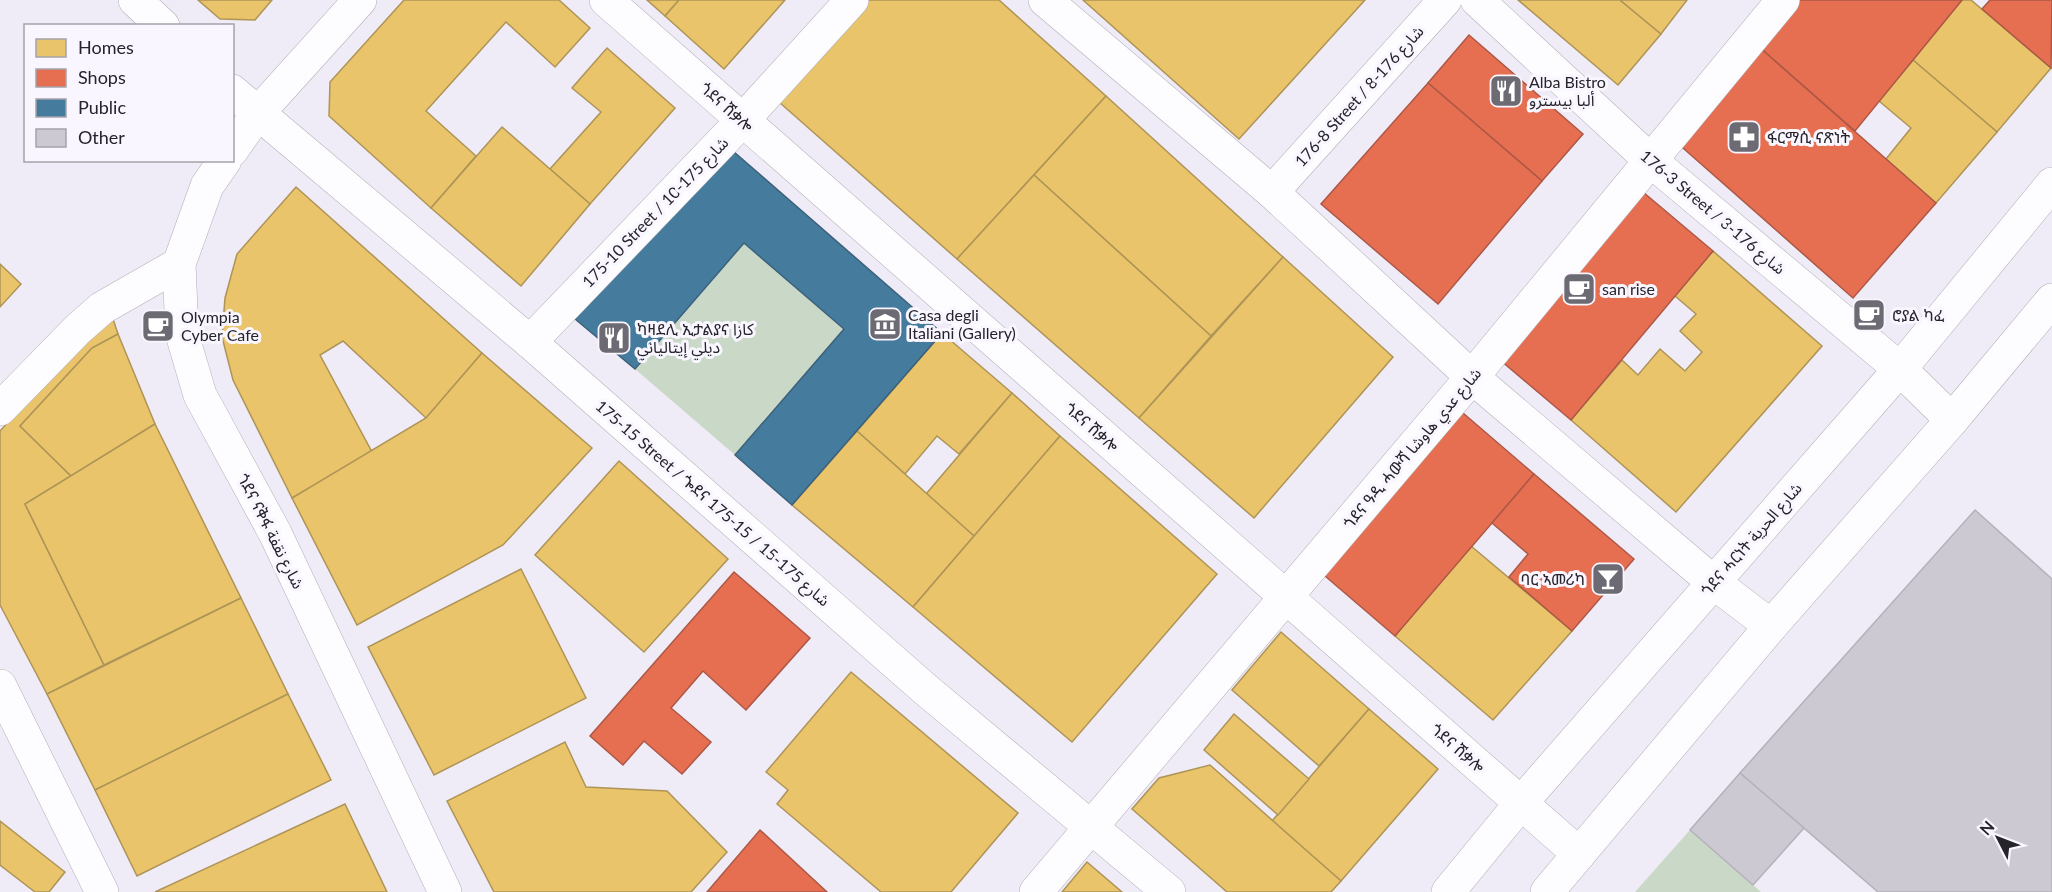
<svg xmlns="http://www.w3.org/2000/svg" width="2052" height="892" font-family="Lato,'Noto Sans Arabic','Noto Sans Ethiopic',sans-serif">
	<rect width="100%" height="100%" fill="#efebf7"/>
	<g fill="#cad9c7">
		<path d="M 744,243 L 844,329 L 735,455 L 635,369 Z"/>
		<path d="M 1690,830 L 1761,892 L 1635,892 Z"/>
	</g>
	<g fill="#e9c46a" stroke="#ae9457" stroke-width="1.5">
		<path d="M 198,0 L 272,0 L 255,20 L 220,19 Z"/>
		<path d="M 404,0 L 559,0 L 590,28 L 555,67 L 506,22 L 426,111 L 476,156 L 431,208 L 329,116 L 330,82 Z"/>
		<path d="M 647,0 L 679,0 L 665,16 Z"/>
		<path d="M 679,0 L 785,0 L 724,69 L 665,16 Z"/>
		<path d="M 869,0 L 999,0 L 1106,96 L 957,259 L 779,102 Z"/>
		<path d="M 1083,0 L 1365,0 L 1239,139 Z"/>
		<path d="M 1518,0 L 1620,0 L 1661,34 L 1618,85 Z"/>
		<path d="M 1620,0 L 1687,0 L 1661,34 Z"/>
		<path d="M 1962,0 L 1971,0 L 2051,68 L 1997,132 L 1913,60 Z"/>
		<path d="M 607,48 L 675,108 L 590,204 L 550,169 L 601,112 L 572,88 Z"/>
		<path d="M 1913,60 L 1997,132 L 1936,203 L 1886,159 L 1911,128 L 1879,101 Z"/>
		<path d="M 1106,96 L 1283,257 L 1211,336 L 1034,175 Z"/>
		<path d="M 502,127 L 590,204 L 521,286 L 431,208 Z"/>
		<path d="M 1034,175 L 1211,336 L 1139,418 L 957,259 Z"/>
		<path d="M 296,187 L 482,353 L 426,418 L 343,341 L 320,355 L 372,452 L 292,498 L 233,380 L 222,337 L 225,298 L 237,254 Z"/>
		<path d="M 1713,251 L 1822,346 L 1676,512 L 1571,420 L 1622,360 L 1638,375 L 1660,349 L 1685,371 L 1702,352 L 1680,331 L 1696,314 L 1675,296 Z"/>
		<path d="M 1283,257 L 1393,357 L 1254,518 L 1139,418 Z"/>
		<path d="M 0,264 L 21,284 L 0,307 Z"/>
		<path d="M 113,319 L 118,334 L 92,348 L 20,426 L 71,476 L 25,504 L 104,665 L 47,694 L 0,605 L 0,431 L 89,332 Z"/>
		<path d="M 942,333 L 1012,393 L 959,454 L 937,436 L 905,474 L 857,431 Z"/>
		<path d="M 118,334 L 155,424 L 71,476 L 20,426 L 92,348 Z"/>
		<path d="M 482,353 L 592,448 L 503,545 L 357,625 L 292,498 L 426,418 Z"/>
		<path d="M 1012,393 L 1060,436 L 974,536 L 926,494 Z"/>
		<path d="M 155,424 L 241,598 L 104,665 L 25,504 Z"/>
		<path d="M 857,431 L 974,536 L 913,607 L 792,505 Z"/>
		<path d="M 1060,436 L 1217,574 L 1072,742 L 913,607 Z"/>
		<path d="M 619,461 L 728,559 L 644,652 L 535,555 Z"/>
		<path d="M 1471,546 L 1572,631 L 1493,720 L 1395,636 Z"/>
		<path d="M 521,569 L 586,698 L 434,775 L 368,647 Z"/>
		<path d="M 241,598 L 288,694 L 95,790 L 47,694 Z"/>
		<path d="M 1281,632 L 1369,709 L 1319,766 L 1232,690 Z"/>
		<path d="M 851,672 L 1018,813 L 951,892 L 881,892 L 777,804 L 788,790 L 766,772 Z"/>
		<path d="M 288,694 L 331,780 L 137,876 L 95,790 Z"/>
		<path d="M 1369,709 L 1438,769 L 1341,881 L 1272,821 Z"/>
		<path d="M 1234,714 L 1309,779 L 1278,815 L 1204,750 Z"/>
		<path d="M 565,742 L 586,787 L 667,791 L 727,852 L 691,892 L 494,892 L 447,801 Z"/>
		<path d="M 1210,765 L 1341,881 L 1331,892 L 1227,892 L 1132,809 L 1159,778 Z"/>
		<path d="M 345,804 L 387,892 L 155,892 Z"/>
		<path d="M 0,821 L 65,872 L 49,892 L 35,892 L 0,865 Z"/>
		<path d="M 1087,862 L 1122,892 L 1062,892 Z"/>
	</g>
	<g fill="#e76f51" stroke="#ad5846" stroke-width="1.5">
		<path d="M 1798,0 L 1962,0 L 1855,131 L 1758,46 Z"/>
		<path d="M 1990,0 L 2052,0 L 2051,68 L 1982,9 Z"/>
		<path d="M 1469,35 L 1583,134 L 1542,181 L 1428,83 Z"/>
		<path d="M 1758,46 L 1936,203 L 1853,298 L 1675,141 Z"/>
		<path d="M 1428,83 L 1542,181 L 1438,304 L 1321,204 Z"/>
		<path d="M 1643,192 L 1713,251 L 1571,420 L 1500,360 Z"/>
		<path d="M 1456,407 L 1534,474 L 1395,636 L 1318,570 Z"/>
		<path d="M 1534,474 L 1634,559 L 1572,631 L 1509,577 L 1528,554 L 1492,523 Z"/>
		<path d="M 734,572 L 810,638 L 746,710 L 703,671 L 671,708 L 711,742 L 682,774 L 644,741 L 623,765 L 590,736 Z"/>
		<path d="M 760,830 L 827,892 L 707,892 Z"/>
	</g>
	<path fill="#457b9d" stroke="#3c617b" stroke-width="1.5" d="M 726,145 L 942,333 L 792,505 L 735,455 L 844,329 L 744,243 L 635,369 L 575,319 Z"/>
	<g fill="#ccc9d2" stroke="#b4b1ba" stroke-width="1.5">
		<path d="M 1975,510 L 2052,579 L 2052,892 L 1878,892 L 1740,773 Z"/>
		<path d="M 1740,773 L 1804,828 L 1753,885 L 1690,830 Z"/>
	</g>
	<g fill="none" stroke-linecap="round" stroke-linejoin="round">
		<g stroke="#b2afb8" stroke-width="34">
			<g id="street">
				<path d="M 135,0 L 163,26"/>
				<path d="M 606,0 L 1579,854"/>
				<path d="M 1045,0 L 1272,192 L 1472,377 L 1713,582 L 1771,626"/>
				<path d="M 1477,0 L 1650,160 L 1900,369 L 1952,420"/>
				<path d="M 232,91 L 530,342 L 925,689 L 1169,892"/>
				<path d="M 1272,192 L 1445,0"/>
				<path d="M 530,342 L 742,121 L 852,0"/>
				<path d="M 0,409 L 78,329 L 102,308 L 179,264"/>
				<path d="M 0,686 L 102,892"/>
				<path d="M 1036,892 L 1472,377 L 1783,0"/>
			</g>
		</g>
		<g stroke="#b2afb8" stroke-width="34">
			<g id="secondary">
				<path d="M 232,150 L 257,114 L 360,0"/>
				<path d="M 225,160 L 207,186 L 179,264 L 182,334 L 200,395 L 275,533 L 445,892"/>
			</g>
		</g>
		<g stroke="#b2afb8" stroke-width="34">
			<g id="primary">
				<path d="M 1448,892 L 1521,803 L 1900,369 L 2052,184"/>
				<path d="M 1547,892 L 1771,626 L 1952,420 L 2052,300"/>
			</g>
		</g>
		<use href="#street" stroke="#fdfcfe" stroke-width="33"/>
		<use href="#secondary" stroke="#fdfcfe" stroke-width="33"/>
		<use href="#primary" stroke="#fdfcfe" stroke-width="33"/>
	</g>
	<defs>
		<g id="restaurant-square" transform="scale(1.725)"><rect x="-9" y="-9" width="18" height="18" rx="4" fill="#6c6a72" stroke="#f9f6ff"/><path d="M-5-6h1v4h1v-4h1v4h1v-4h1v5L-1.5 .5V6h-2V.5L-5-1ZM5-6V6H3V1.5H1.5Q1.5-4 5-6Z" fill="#fff"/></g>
		<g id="pharmacy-square" transform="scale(1.725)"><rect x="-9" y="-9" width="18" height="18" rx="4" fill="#6c6a72" stroke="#f9f6ff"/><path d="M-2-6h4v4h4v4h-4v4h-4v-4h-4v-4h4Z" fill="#fff"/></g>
		<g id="cafe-square" transform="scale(1.725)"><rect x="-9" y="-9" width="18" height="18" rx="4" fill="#6c6a72" stroke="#f9f6ff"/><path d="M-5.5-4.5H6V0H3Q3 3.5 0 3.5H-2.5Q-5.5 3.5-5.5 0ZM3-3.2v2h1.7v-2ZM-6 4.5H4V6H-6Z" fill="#fff"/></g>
		<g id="museum-square" transform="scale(1.725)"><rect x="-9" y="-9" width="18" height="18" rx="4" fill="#6c6a72" stroke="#f9f6ff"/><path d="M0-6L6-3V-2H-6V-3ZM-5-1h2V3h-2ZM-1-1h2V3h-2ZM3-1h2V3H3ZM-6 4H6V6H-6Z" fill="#fff"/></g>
		<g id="bar-square" transform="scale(1.725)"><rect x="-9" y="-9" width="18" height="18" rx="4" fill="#6c6a72" stroke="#f9f6ff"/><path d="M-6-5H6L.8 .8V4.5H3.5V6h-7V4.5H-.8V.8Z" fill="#fff"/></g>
	</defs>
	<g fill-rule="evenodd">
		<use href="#restaurant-square" x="1506" y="91"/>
		<use href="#pharmacy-square" x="1744" y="137"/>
		<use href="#cafe-square" x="1579" y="289"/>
		<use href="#cafe-square" x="1869" y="315"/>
		<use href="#museum-square" x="885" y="324"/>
		<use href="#cafe-square" x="158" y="326"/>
		<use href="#restaurant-square" x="614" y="338"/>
		<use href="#bar-square" x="1608" y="579"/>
	</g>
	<g text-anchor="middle" stroke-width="6" stroke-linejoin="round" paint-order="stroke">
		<g font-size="16" fill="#26242b" stroke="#f9f6ff" text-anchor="start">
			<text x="1529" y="88">Alba Bistro<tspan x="1529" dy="18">ألبا بيسترو</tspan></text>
			<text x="1767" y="143">ፋርማሲ ናጽነት</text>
			<text x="1602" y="295">san rise</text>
			<text x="908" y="321">Casa degli<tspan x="908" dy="18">Italiani (Gallery)</tspan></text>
			<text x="1892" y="321">ሮያል ካፈ</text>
			<text x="181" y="323">Olympia<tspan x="181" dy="18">Cyber Cafe</tspan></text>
			<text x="637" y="335">ካዛደሊ ኢታልያና كازا<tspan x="637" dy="18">ديلي إيتالياني</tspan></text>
			<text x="1585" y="585" text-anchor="end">ባር ኣመሪካ</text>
		</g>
		<g font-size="16" fill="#26242b" stroke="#f9f6ff">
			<text transform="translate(1359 96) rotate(-48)" y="6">176-8 Street / شارع 176-8</text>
			<text transform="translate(727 107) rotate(42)" y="6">ጎደና ሸቃሎ</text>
			<text transform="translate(655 212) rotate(-46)" y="6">175-10 Street / شارع 175-10</text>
			<text transform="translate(1713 212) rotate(40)" y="6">176-3 Street / شارع 176-3</text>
			<text transform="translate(1092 427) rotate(41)" y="6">ጎደና ሸቃሎ</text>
			<text transform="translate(1412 448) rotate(-50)" y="6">ጎደና ዓዲ ሓውሻ شارع عدي هاوشا</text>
			<text transform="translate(713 503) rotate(41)" y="6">175-15 Street / ጐደና 175-15 / شارع 175-15</text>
			<text transform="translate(271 531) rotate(63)" y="6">ጎደና ናቅፋ شارع نقفة</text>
			<text transform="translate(1751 539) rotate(-49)" y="6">ጎደና ሓርነት شارع الحرية</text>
			<text transform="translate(1458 748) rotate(41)" y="6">ጎደና ሸቃሎ</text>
		</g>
	</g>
	<rect x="24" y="24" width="210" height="138" fill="#f9f6ff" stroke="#a5a2aa" stroke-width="1.5"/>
	<rect x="36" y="39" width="30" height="18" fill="#e9c46a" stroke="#a5a2aa" stroke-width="1.5"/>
	<text x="78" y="54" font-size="18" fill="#26242b">Homes</text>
	<rect x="36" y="69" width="30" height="18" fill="#e76f51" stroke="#a5a2aa" stroke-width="1.5"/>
	<text x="78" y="84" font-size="18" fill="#26242b">Shops</text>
	<rect x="36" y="99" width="30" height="18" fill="#457b9d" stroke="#a5a2aa" stroke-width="1.5"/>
	<text x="78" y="114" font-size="18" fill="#26242b">Public</text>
	<rect x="36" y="129" width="30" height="18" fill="#ccc9d2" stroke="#a5a2aa" stroke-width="1.5"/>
	<text x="78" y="144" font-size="18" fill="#26242b">Other</text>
	<g transform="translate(1998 838) rotate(312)" stroke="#f9f6ff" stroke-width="4.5" paint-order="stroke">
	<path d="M0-4.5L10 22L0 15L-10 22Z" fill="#26242b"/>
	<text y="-9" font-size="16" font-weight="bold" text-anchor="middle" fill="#26242b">N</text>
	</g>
</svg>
